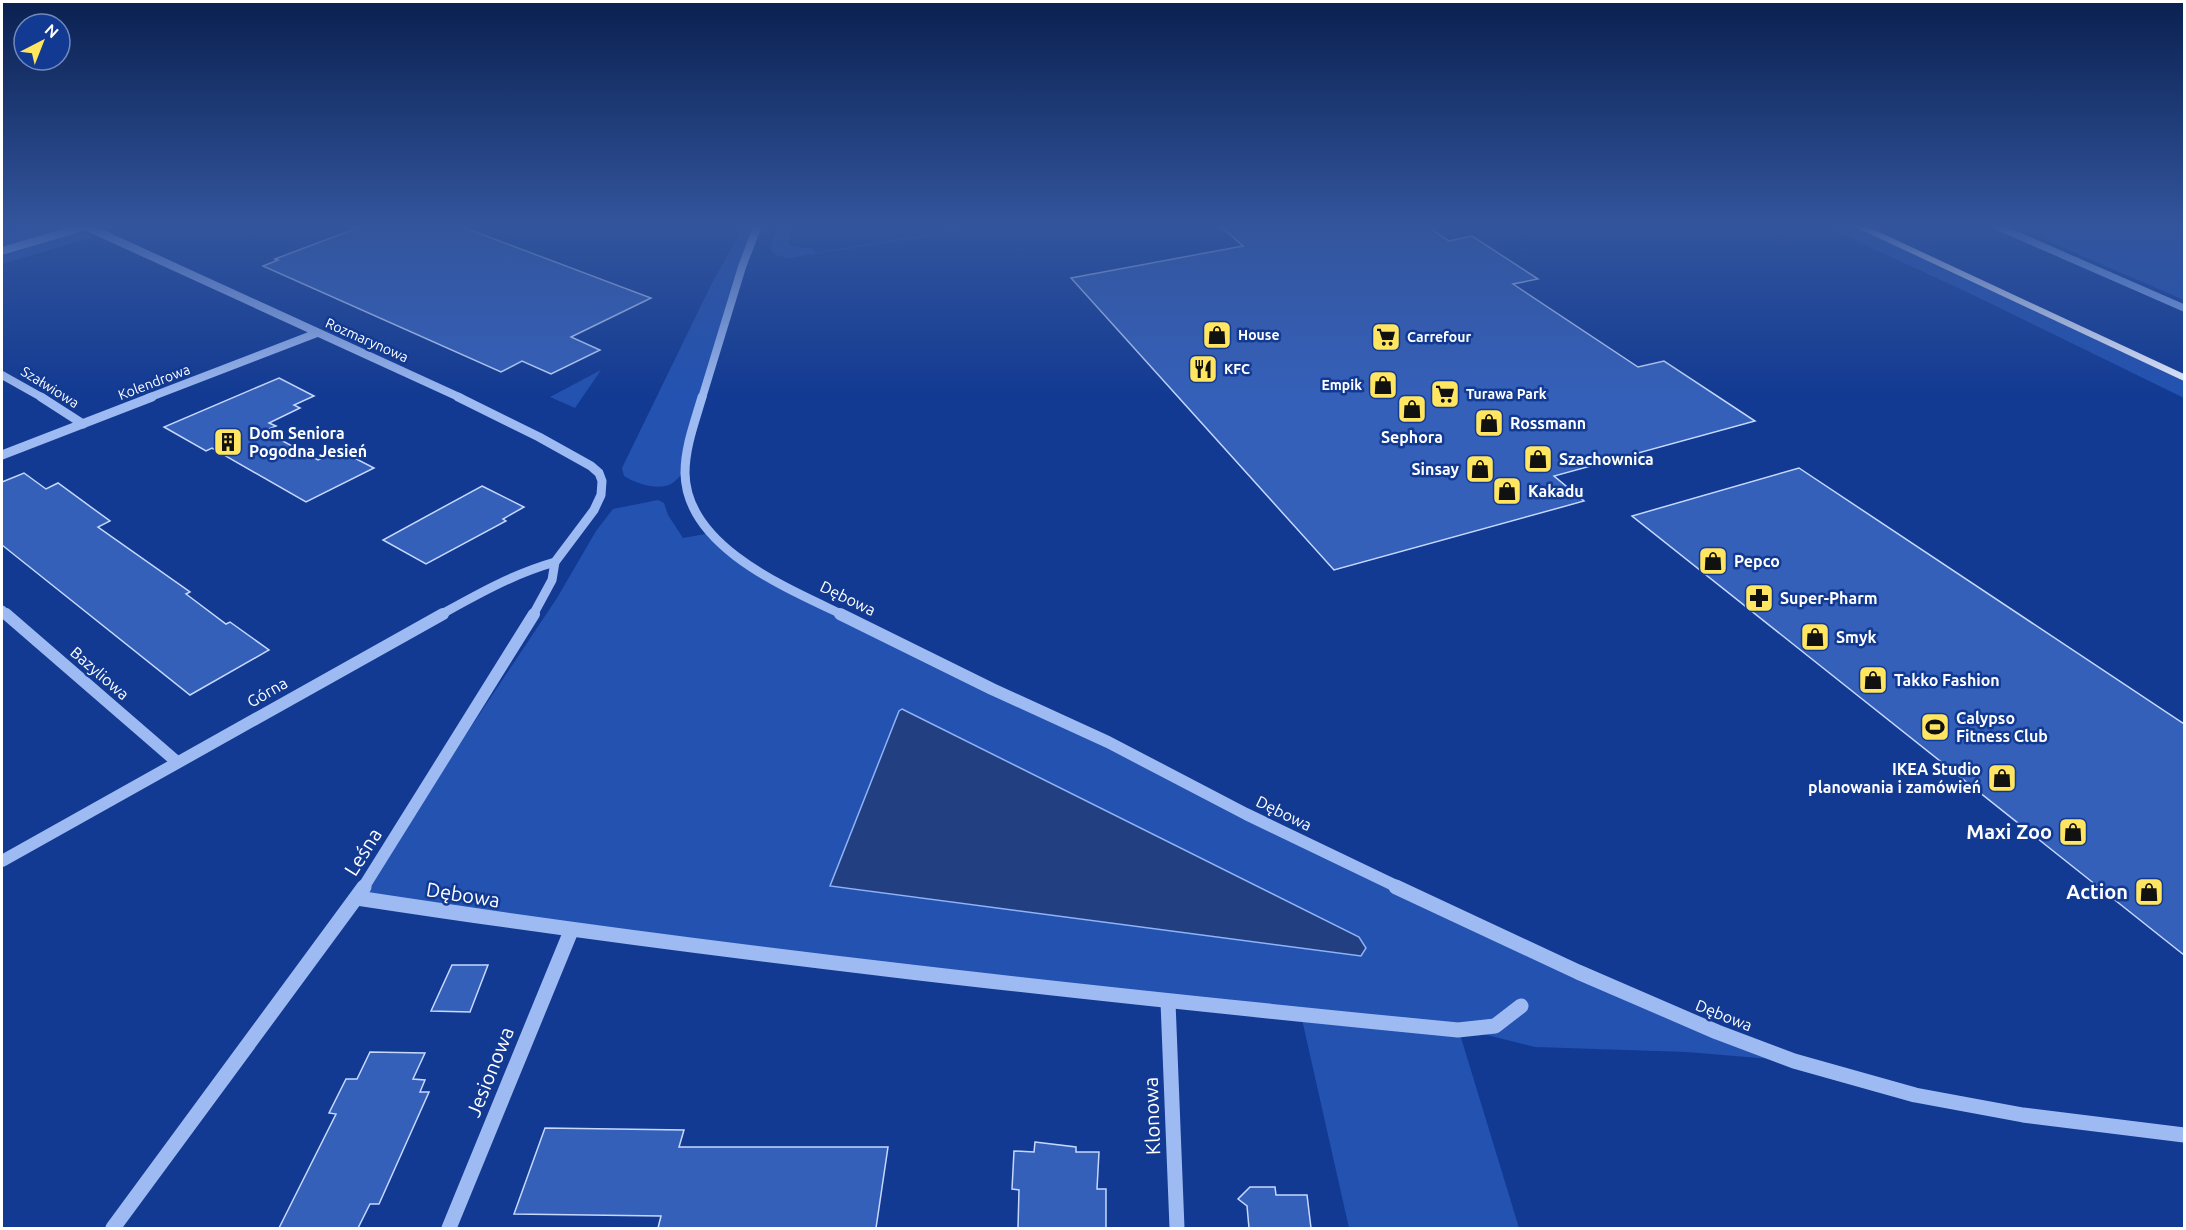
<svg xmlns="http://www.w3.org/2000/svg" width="2186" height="1230" font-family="Ubuntu,sans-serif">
	<rect width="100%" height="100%" fill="#123a92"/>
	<g fill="#2352b1">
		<path d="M 34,225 L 64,225 L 54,232 L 2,247 L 2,235 Z"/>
		<path d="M 744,225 L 758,225 L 742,267 L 685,472 C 680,476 674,483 669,485 C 655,490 635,483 624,476 L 622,468 L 712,283 Z"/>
		<path d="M 781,225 L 794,225 L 789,241 L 790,246 L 800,248 L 812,248 L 815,253 L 972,227 L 965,230 L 788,258 L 776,255 L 771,250 L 772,241 Z"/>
		<path d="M 1822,225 L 1856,225 L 2184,378 L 2184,398 L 1969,293 Z"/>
		<path d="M 2011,225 L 2184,225 L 2184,300 Z"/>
		<path d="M 72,234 L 87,234 L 93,237 L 2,264 L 2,256 Z"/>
		<path d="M 601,370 L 575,408 L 550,397 Z"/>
		<path d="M 658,500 L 664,503 L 668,515 L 683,538 L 711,533 L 750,567 L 1246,814 L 1794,1061 L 1686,1052 L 1535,1047 L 1467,1030 L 1459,1031 L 1519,1228 L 1349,1228 L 1301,1015 L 357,898 L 557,598 L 596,531 L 613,509 Z"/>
	</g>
	<path fill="#213f81" stroke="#90b3f6" stroke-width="1.5" d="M 902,709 L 1359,937 L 1366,948 L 1361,956 L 830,886 L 899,711 Z"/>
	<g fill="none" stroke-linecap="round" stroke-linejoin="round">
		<path stroke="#90b3f6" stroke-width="7" d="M 1994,225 L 2184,308"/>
	</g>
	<g fill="#3560b9" stroke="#c6d8fd" stroke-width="1.5">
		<path d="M 365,225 L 457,225 L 651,298 L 571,337 L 600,350 L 551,374 L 522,361 L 501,372 L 263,266 L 278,260 L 275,259 Z"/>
		<path d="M 1219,225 L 1425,225 L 1449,241 L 1472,236 L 1538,279 L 1513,284 L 1638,367 L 1664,361 L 1755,421 L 1554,476 L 1584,501 L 1334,570 L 1071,278 L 1243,246 Z"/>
		<path d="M 279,378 L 314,396 L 294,405 L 300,408 L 269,423 L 276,426 L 264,431 L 318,460 L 339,450 L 374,468 L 306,502 L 212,448 L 206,451 L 164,427 Z"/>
		<path d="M 1799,468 L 2184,724 L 2184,955 L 1632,516 Z"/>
		<path d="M 24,473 L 46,489 L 58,483 L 110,521 L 98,527 L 190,592 L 186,594 L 226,624 L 230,622 L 269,650 L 190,695 L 2,545 L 2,482 Z"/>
		<path d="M 482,486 L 524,507 L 503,519 L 506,521 L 426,564 L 383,540 Z"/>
		<path d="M 452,965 L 488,965 L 470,1012 L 431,1011 Z"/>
		<path d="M 370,1052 L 425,1053 L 413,1079 L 425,1080 L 420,1092 L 429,1092 L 379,1204 L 370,1204 L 358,1228 L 279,1228 L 336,1114 L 329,1113 L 346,1079 L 357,1079 Z"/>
		<path d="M 545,1128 L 684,1130 L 679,1147 L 888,1147 L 876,1228 L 658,1228 L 661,1216 L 514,1214 Z"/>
		<path d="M 1035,1142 L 1076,1147 L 1076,1152 L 1099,1152 L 1097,1189 L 1106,1189 L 1106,1228 L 1018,1228 L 1019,1190 L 1012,1189 L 1014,1151 L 1034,1152 Z"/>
		<path d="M 1250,1187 L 1275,1187 L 1276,1195 L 1307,1195 L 1311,1228 L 1249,1228 L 1247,1206 L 1238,1199 Z"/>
	</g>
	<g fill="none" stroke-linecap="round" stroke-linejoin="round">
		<g stroke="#9ebaf2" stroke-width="8">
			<path d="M 83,225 L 461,398"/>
			<path d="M 2,251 L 90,225"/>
			<path d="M 2,375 L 43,398"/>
			<path d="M 148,398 L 317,333"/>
			<path d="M 702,398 L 742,267 L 758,225"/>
		</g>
		<g stroke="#9ebaf2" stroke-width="9">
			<path d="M 41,397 L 83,424"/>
			<path d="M 458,397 L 539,437 L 591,466 L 599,473 L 602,481 L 601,495 L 594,510 L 555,562 L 552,580 L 533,615"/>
			<path d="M 702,397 C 695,421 685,447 685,473 C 686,547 787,588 843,615"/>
			<path d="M 2,455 L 152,397"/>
			<path d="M 2,610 L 8,615"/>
			<path d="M 440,615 C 478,594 513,574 555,562"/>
		</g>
		<g stroke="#9ebaf2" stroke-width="12">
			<path d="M 6,614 L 177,762"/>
			<path d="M 840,614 L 992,689 L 1108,742 L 1246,814 L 1400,888"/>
			<path d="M 2,861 L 443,614"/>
			<path d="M 363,888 L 534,614"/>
		</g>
		<g stroke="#9ebaf2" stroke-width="15">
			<path d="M 1396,887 L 1578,972 L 1717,1032 L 1794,1061 L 1915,1095 L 2023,1115 L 2184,1135"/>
			<path d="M 357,898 C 722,954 1090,994 1458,1030 L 1495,1026 L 1521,1006"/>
			<path d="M 1168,1002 L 1177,1228"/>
			<path d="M 113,1228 L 364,887"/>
			<path d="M 449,1228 L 571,931"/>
		</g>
		<path fill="#eaefff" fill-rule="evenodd" d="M 1851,225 L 1864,225 L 2184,374 L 2184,381 Z"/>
	</g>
	<linearGradient id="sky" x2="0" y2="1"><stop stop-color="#0a2050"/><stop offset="0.57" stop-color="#33559d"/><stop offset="1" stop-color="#33559d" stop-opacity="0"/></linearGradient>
	<rect width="2186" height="397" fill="url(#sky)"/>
	<defs>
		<g id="shop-square" transform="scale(1.5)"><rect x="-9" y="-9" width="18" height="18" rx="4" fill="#ffe560" stroke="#123a92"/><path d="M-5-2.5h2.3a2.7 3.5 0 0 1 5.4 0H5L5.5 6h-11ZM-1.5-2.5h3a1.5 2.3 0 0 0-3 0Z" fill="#111"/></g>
		<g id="supermarket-square" transform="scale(1.5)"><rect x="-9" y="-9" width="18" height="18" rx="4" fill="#ffe560" stroke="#123a92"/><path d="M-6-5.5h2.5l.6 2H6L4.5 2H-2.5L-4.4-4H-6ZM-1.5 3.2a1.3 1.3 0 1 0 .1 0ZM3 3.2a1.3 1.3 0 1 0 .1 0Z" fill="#111"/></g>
		<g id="restaurant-square" transform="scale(1.5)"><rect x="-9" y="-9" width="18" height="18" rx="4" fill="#ffe560" stroke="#123a92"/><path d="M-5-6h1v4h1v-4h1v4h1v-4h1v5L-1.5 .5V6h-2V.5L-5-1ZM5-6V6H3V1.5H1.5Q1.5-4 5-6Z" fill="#111"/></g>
		<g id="building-square" transform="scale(1.5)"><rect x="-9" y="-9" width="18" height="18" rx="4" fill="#ffe560" stroke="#123a92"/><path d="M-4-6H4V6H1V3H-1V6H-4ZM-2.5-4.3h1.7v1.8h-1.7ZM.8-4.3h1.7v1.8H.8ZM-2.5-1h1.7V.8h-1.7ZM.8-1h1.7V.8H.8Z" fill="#111"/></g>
		<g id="pharmacy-square" transform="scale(1.5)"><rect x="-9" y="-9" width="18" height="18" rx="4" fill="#ffe560" stroke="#123a92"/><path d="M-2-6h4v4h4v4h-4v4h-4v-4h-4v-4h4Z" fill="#111"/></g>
		<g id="stadium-square" transform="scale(1.5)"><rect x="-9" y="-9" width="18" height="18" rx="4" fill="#ffe560" stroke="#123a92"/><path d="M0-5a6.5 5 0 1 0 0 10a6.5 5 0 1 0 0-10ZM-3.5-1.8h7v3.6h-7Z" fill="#111"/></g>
	</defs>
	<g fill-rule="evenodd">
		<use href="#shop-square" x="1217" y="335"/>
		<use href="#supermarket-square" x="1386" y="337"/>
		<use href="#restaurant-square" x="1203" y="369"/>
		<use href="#shop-square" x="1383" y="385"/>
		<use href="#supermarket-square" x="1445" y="394"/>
		<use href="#shop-square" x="1412" y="409"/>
		<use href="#shop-square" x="1489" y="423"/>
		<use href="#building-square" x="228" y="442"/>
		<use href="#shop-square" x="1538" y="459"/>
		<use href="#shop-square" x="1480" y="469"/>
		<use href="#shop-square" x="1507" y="491"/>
		<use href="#shop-square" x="1713" y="561"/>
		<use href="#pharmacy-square" x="1759" y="598"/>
		<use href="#shop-square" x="1815" y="637"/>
		<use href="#shop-square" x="1873" y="680"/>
		<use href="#stadium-square" x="1935" y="727"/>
		<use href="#shop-square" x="2002" y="778"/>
		<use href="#shop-square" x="2073" y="832"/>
		<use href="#shop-square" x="2149" y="892"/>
	</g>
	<g text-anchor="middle" stroke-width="5" stroke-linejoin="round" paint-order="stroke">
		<g font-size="14" font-weight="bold" fill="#fff" stroke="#123a92" text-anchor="start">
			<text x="1238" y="340">House</text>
			<text x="1407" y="342">Carrefour</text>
			<text x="1224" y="374">KFC</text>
			<text x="1362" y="390" text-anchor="end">Empik</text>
			<text x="1466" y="399">Turawa Park</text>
		</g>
		<g font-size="14" fill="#fff" stroke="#123a92">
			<text transform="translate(367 340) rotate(24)" y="5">Rozmarynowa</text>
			<text transform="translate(154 382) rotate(-21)" y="5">Kolendrowa</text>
			<text transform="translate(50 387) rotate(32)" y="5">Szałwiowa</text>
		</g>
		<g font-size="16" font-weight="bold" fill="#fff" stroke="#123a92" text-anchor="start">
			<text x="1510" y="429">Rossmann</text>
			<text x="249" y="439">Dom Seniora<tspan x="249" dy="18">Pogodna Jesień</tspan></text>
			<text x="1412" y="443" text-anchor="middle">Sephora</text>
			<text x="1559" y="465">Szachownica</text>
			<text x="1459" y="475" text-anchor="end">Sinsay</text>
			<text x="1528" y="497">Kakadu</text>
			<text x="1734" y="567">Pepco</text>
			<text x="1780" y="604">Super-Pharm</text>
			<text x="1836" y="643">Smyk</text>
			<text x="1894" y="686">Takko Fashion</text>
			<text x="1956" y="724">Calypso<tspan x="1956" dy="18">Fitness Club</tspan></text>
			<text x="1981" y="775" text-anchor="end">IKEA Studio<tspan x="1981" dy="18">planowania i zamówień</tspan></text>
		</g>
		<g font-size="16" fill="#fff" stroke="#123a92">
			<text transform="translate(848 598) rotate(26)" y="6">Dębowa</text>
			<text transform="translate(100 673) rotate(41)" y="6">Bazyliowa</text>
			<text transform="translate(267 692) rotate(-30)" y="6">Górna</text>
			<text transform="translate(1284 813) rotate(26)" y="6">Dębowa</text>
			<text transform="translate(1724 1015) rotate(22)" y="6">Dębowa</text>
		</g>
		<g font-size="20" font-weight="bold" fill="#fff" stroke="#123a92" text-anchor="end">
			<text x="2052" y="839">Maxi Zoo</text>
			<text x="2128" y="899">Action</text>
		</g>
		<g font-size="20" fill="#fff" stroke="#123a92">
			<text transform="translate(363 852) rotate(-58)" y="7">Leśna</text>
			<text transform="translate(463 895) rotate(9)" y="7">Dębowa</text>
			<text transform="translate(490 1072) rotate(-68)" y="7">Jesionowa</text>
			<text transform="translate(1152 1116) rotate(-92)" y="7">Klonowa</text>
		</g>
	</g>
	<rect width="2186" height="1230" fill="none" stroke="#ffffff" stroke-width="6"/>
	<g transform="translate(42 42) rotate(42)"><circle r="28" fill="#123a92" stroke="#7189be" stroke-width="1.5"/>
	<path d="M0-4.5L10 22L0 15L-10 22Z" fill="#ffe560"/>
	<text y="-9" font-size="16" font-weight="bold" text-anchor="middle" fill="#ffffff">N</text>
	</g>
</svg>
